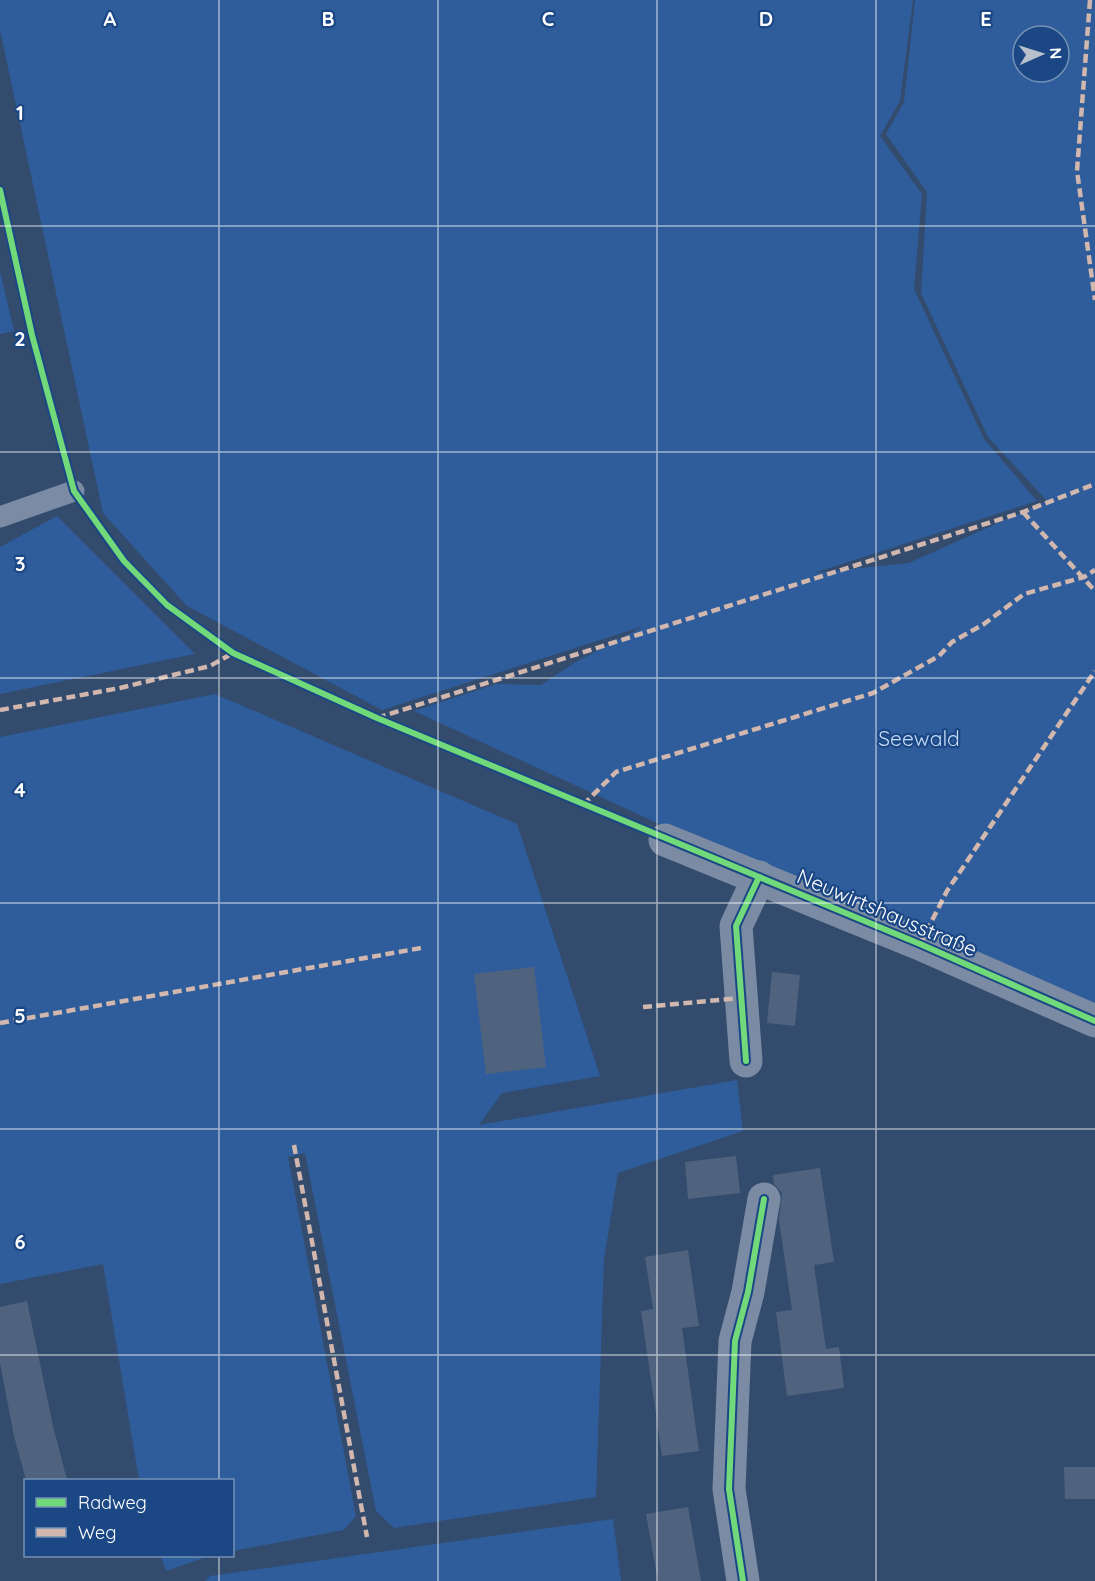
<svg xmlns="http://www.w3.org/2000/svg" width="1095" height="1581" font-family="Quicksand,sans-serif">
	<rect width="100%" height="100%" fill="#334b6d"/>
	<g fill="#2f5d9b" fill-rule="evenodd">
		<path d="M 0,0 L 913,0 L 900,101 L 880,136 L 922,194 L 914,289 L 984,439 L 1037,501 L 814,573 L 909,563 L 1047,501 L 988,437 L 921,293 L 927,192 L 886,134 L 904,102 L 915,0 L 1095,0 L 1095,1008 L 668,828 L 414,711 L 496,684 L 541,685 L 574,663 L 644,626 L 382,710 L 187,606 L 103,513 L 0,30 ZM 1023,36 L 1059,36 L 1059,72 L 1023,72 Z"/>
		<path d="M 0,271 L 14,331 L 0,334 Z"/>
		<path d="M 57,516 L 195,654 L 0,694 L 0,547 Z"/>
		<path d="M 215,694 L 517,824 L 600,1076 L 502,1093 L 479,1125 L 737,1080 L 743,1131 L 618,1173 L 604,1259 L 596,1497 L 394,1528 L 376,1511 L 305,1153 L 288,1157 L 356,1516 L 344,1530 L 233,1551 L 232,1480 L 139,1480 L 103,1264 L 0,1284 L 0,737 Z"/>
		<path d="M 613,1519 L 621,1581 L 205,1581 L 210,1576 Z"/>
		<path d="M 161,1556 L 209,1556 L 166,1571 Z"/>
	</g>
	<g fill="#4f637e">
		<path d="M 534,967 L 546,1067 L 486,1074 L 474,974 Z"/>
		<path d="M 772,972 L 800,975 L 795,1026 L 767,1023 Z"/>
		<path d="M 736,1156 L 740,1193 L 688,1199 L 685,1162 Z"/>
		<path d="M 820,1168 L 834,1262 L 814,1265 L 826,1349 L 839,1347 L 844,1388 L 787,1396 L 776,1312 L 792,1310 L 779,1220 L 782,1193 L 774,1184 L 773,1175 Z"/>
		<path d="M 688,1250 L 699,1326 L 682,1328 L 699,1451 L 662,1456 L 641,1311 L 653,1309 L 645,1257 Z"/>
		<path d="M 27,1301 L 53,1426 L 67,1480 L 26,1480 L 14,1436 L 0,1363 L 0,1307 Z"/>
		<path d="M 1064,1467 L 1095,1467 L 1095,1499 L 1065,1499 Z"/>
		<path d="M 688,1507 L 701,1581 L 658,1581 L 646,1514 Z"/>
	</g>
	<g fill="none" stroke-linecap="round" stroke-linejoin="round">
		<path stroke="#7a8ba3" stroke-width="21" d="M 0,517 L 74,491"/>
		<g stroke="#7a8ba3" stroke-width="33">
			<path d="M 665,840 L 920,944 L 1095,1021"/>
			<path d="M 746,1061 L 736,926 L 759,877"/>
			<path d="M 743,1581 L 729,1489 L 735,1341 L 748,1292 L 764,1199"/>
		</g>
		<g stroke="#d1b7ad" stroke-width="4.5" stroke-dasharray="9 4.5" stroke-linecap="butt">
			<path d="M 1090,0 L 1077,171 L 1095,300"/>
			<path d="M 1023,512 L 1095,591"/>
			<path d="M 0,710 L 120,688 L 210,666 L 233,653"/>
			<path d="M 377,718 L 1023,512 L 1095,484"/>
			<path d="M 583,805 L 616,772 L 873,693 L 939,656 L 952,642 L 984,624 L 1024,594 L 1084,577 L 1095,570"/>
			<path d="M 920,944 L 947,891 L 1095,671"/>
			<path d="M 643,1007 L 741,998"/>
			<path d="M 0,1023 L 421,948"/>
			<path d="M 294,1145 L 367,1537"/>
		</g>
		<g stroke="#1b4785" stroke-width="10">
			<g id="cycleway">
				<path d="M 0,190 L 32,335 L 74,491 L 124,561 L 167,605 L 233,653 L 377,718 L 920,944 L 1095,1021"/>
				<path d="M 746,1061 L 736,926 L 759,877"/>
				<path d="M 743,1581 L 729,1489 L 735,1341 L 748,1292 L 764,1199"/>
			</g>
		</g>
		<use href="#cycleway" stroke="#71d979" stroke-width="6"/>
	</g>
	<path fill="none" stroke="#fff" stroke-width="1.5" stroke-opacity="0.55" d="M 219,0 L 219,1480M 438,0 L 438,1581M 657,0 L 657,1581M 876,0 L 876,1581M 0,226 L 1095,226M 0,452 L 1095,452M 0,678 L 1095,678M 0,903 L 1095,903M 0,1129 L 1095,1129M 0,1355 L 1095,1355M 219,1556 L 219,1581"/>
	<g text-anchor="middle" stroke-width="4.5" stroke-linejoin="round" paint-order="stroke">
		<g font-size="21" fill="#c6dcf8" stroke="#1b4785">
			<text x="919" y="746">Seewald</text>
		</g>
		<g font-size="21" fill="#fff" stroke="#1b4785">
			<text transform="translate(887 913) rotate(23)" y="7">Neuwirtshausstraße</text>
		</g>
	</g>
	<g font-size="20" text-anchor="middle" font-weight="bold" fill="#fff" stroke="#1b4785" stroke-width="4.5" stroke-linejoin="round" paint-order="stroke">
		<text x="110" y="26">A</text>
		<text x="328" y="26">B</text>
		<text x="548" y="26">C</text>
		<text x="766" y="26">D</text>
		<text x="986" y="26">E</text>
		<text x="20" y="120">1</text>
		<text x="20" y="346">2</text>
		<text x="20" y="571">3</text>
		<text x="20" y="797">4</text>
		<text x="20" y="1023">5</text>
		<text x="20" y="1249">6</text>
	</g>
	<rect x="24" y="1479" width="210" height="78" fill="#1b4785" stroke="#7691b6" stroke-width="1.5"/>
	<rect x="36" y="1498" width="30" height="9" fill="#71d979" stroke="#7691b6" stroke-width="1.5"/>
	<text x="78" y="1509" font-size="18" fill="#ffffff">Radweg</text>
	<rect x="36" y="1528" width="30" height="9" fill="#d1b7ad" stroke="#7691b6" stroke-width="1.5"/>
	<text x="78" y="1539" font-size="18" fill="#ffffff">Weg</text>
	<g transform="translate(1041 54) rotate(87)"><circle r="28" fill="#1b4785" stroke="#7691b6" stroke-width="1.5"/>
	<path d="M0-4.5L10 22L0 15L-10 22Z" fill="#b8c0cc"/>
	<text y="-9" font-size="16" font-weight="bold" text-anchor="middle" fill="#ffffff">N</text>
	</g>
</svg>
